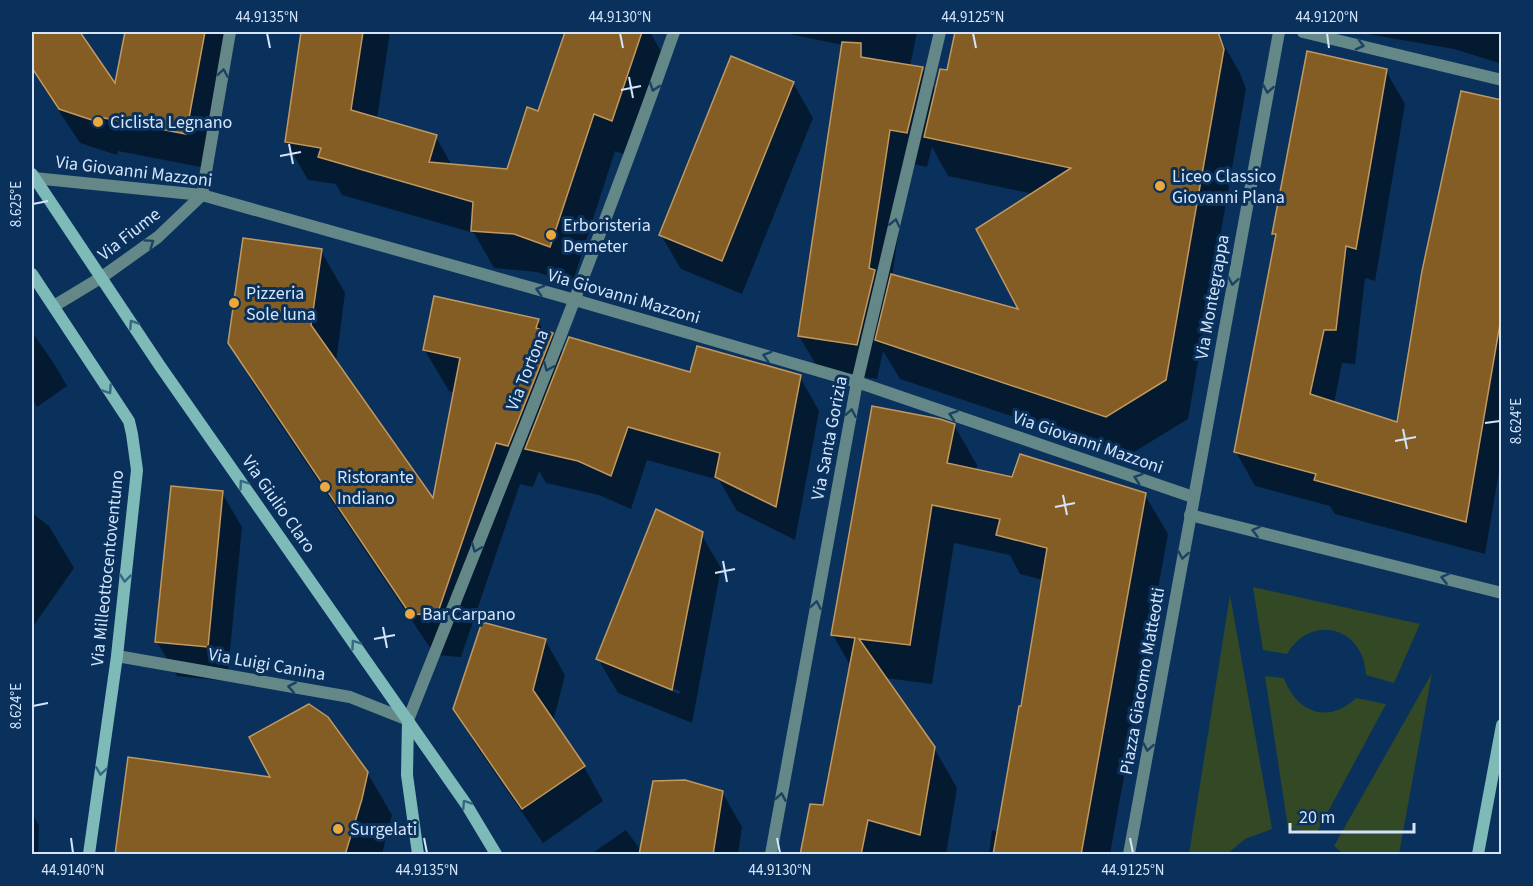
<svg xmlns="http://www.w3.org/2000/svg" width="1533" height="886" font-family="'Source Sans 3',sans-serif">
	<rect width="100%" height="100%" fill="#09315c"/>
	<g fill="#334825">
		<path d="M 1253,587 L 1420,624 L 1394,683 L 1366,675 C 1364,627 1311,613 1287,654 L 1263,650 Z"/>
		<path d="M 1230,595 L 1272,829 L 1245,839 L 1227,854 L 1189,854 Z"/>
		<path d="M 1432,673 L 1399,854 L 1343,854 L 1334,846 Z"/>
		<path d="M 1265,676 L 1284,678 C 1296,712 1328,725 1356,698 L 1386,704 L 1316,834 L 1288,828 Z"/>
	</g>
	<g fill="#0007" fill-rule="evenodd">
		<path d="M 32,32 L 79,32 L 116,87 L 126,32 L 231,32 L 206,168 L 118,151 L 117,155 L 80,143 L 32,70 Z"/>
		<path d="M 303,32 L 390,32 L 377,119 L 436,137 L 452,166 L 508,171 L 539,113 L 567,32 L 650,32 L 666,60 L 633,158 L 615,151 L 572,284 L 537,272 L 494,268 L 474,233 L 342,195 L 336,184 L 308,180 L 286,142 Z"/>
		<path d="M 779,32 L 917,32 L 910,66 L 922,68 L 936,92 L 949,72 L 957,32 L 1210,32 L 1217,33 L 1240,73 L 1246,89 L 1188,419 L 1129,455 L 900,379 L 883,351 L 877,379 L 819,370 L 799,336 L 843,45 ZM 932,147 L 948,176 L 1034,194 L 1021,311 L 892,276 L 909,163 L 927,167 Z"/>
		<path d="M 1356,32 L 1502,32 L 1502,52 L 1499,51 L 1499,63 L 1454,49 Z"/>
		<path d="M 1386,71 L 1405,104 L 1375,281 L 1365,278 L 1355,364 L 1342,363 L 1334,403 L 1398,424 L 1502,102 L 1502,454 L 1485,554 L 1335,514 L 1330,506 L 1255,486 L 1236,452 L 1276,240 L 1273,233 Z"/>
		<path d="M 793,83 L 813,118 L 742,294 L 681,269 L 661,235 Z"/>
		<path d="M 321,251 L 345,293 L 336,362 L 434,501 L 455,393 L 449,391 L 424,349 L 538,321 L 544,332 L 552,334 L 564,354 L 691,374 L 800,377 L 819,411 L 795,540 L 737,511 L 719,480 L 647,460 L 631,509 L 599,495 L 546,483 L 539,471 L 533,487 L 520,484 L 461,657 L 435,655 L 254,385 L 229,342 Z"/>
		<path d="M 32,332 L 53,362 L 67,386 L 37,407 L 32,398 Z"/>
		<path d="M 954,425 L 977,465 L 976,470 L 1013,478 L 1145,495 L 1168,534 L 1110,854 L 989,854 L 992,830 L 999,832 L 1022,708 L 1043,580 L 1020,574 L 1010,555 L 954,543 L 932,684 L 885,678 L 934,748 L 957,788 L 946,854 L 801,854 L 825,807 L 851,667 L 833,635 Z"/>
		<path d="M 222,493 L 242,527 L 227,681 L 177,676 L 157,642 Z"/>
		<path d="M 32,513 L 49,526 L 74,568 L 32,628 Z"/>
		<path d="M 701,534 L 721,568 L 692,723 L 618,693 L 598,659 ZM 625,669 L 680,691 L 679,694 L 625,672 Z"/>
		<path d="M 545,640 L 565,675 L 553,722 L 584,767 L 603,801 L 543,843 L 475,744 L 455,709 Z"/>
		<path d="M 367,772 L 392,815 L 382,854 L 117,854 L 273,779 Z"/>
		<path d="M 722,792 L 742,827 L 738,854 L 591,854 L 626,830 L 642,852 Z"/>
		<path d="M 32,813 L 39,826 L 38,854 L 32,854 Z"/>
	</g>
	<g fill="#835d24" stroke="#c19860" stroke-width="1.5">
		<path d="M 32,32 L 80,32 L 115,83 L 125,32 L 205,32 L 186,134 L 99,117 L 98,122 L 59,109 L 32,68 Z"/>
		<path d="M 301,32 L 363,32 L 351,110 L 437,135 L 429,162 L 507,169 L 527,107 L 538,111 L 565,32 L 642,32 L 612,121 L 594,114 L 550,247 L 514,234 L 471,231 L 473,202 L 318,157 L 321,148 L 285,142 Z"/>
		<path d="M 955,32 L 1218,32 L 1224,49 L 1166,380 L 1106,417 L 875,340 L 891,274 L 1018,309 L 976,229 L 1071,168 L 924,137 L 940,69 L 947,70 Z"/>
		<path d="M 842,42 L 861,43 L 861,57 L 923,67 L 907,133 L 890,130 L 869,268 L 875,270 L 857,345 L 798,336 Z"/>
		<path d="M 1307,51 L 1387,69 L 1356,249 L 1346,246 L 1336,330 L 1324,330 L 1310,394 L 1397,422 L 1422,271 L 1461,91 L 1502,100 L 1502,312 L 1466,522 L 1314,480 L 1316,474 L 1234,452 L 1276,234 L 1272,234 Z"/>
		<path d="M 731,56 L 794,82 L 722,261 L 659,235 Z"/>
		<path d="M 243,238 L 322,249 L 311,325 L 433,498 L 460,358 L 423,350 L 434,296 L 539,319 L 536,328 L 553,333 L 508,446 L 496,443 L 437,615 L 410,614 L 228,343 Z"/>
		<path d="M 569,337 L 690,372 L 697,346 L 801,375 L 776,507 L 715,477 L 720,453 L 628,427 L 611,476 L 578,461 L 525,449 Z"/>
		<path d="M 872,406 L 940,419 L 955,424 L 947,463 L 1012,477 L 1020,454 L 1146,493 L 1081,855 L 993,855 L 1019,706 L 1021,706 L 1047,548 L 996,535 L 1000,519 L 932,505 L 910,645 L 859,639 L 935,747 L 920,835 L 868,820 L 861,855 L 800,855 L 810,804 L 823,805 L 855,638 L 831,635 Z"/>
		<path d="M 171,486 L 223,491 L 208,647 L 155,642 Z"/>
		<path d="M 656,509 L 703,532 L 672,690 L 596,659 Z"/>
		<path d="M 482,622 L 546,639 L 533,690 L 585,766 L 522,809 L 453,709 Z"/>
		<path d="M 309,704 L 328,717 L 368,772 L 362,799 L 345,855 L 115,855 L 128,757 L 270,777 L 249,737 Z"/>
		<path d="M 685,780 L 723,791 L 713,855 L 639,855 L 653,781 Z"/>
	</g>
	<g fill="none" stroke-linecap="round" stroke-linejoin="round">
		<g stroke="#638887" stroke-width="12">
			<path d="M 1303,32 L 1502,80"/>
			<path d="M 34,178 L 202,195 L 575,300 L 857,382 L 1193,497"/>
			<path d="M 54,306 L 102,277 L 158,237 L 202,195 L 230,32"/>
			<path d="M 1190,515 L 1502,593"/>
			<path d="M 117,656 L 350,697 L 408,720 C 499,491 592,264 674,32"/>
			<path d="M 771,854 L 857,382 L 940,32"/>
			<path d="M 1129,854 L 1279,32"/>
		</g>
		<g stroke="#7dbab8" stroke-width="12">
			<path d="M 32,174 L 160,366 L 466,804 L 496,854"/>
			<path d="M 32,274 L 129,421 L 132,434 L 137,470 L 117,656 L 89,854"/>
			<path d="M 408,720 L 407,775 L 418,854"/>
			<path d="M 1478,854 L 1502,725"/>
		</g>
	</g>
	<defs><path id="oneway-chevron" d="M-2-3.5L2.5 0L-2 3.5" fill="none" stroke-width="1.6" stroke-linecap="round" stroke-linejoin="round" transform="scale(1.5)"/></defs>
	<g stroke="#1b4265">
		<use href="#oneway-chevron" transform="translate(1360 45) rotate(14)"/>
		<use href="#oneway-chevron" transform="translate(223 73) rotate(-80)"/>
		<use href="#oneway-chevron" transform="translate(654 87) rotate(109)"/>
		<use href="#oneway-chevron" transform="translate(1268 89) rotate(100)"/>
		<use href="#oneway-chevron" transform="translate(895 223) rotate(-77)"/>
		<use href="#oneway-chevron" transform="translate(150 243) rotate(-35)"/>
		<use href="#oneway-chevron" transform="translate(1233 281) rotate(100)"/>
		<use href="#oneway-chevron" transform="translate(540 290) rotate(-164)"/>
		<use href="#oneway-chevron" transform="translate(767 356) rotate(-164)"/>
		<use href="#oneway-chevron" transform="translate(548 367) rotate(112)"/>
		<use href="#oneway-chevron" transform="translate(851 413) rotate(-80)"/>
		<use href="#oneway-chevron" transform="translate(953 415) rotate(-161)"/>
		<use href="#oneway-chevron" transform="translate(1138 478) rotate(-161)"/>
		<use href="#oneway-chevron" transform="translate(1256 531) rotate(-166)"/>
		<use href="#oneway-chevron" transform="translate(476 548) rotate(112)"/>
		<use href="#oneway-chevron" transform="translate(1183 555) rotate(100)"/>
		<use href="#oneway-chevron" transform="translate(1445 578) rotate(-166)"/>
		<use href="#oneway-chevron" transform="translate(816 605) rotate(-80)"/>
		<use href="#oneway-chevron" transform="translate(292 687) rotate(-170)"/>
		<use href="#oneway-chevron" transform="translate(1148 747) rotate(100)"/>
		<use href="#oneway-chevron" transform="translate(781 797) rotate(-80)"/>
	</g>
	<g stroke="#376881">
		<use href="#oneway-chevron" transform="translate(133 324) rotate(-123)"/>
		<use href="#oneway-chevron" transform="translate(108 390) rotate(56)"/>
		<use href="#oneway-chevron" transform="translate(243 484) rotate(-125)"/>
		<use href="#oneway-chevron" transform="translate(125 578) rotate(96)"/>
		<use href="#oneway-chevron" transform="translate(355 644) rotate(-125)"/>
		<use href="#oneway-chevron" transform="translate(101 771) rotate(98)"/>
		<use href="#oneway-chevron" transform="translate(466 804) rotate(-123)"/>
	</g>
	<path fill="none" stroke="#d4e5fb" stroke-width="2" d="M 267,33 L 270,48M 620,33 L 623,48M 973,33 L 976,48M 1327,33 L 1329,48M 629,77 L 633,98M 621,90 L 641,86M 289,144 L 293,164M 280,156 L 301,152M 33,204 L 48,201M 1485,423 L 1500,421M 1403,429 L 1407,449M 1395,441 L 1416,437M 1063,495 L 1067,515M 1055,507 L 1075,503M 723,561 L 727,582M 715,573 L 735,569M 383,627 L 387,648M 374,639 L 395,635M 33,706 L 48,703M 71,838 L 73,853M 424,838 L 427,853M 777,838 L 780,853M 1130,838 L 1133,853"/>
	<g fill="#eda83c" stroke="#09315c" stroke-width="2">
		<circle cx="98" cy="122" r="6"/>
		<circle cx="1160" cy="186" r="6"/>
		<circle cx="551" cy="235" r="6"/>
		<circle cx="234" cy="303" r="6"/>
		<circle cx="325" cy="487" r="6"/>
		<circle cx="410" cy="614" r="6"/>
		<circle cx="338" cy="829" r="6"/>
	</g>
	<g text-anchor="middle" stroke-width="6" stroke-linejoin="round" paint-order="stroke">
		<g font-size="18" fill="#d4e5fb" stroke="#09315c" text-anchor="start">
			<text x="110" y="128">Ciclista Legnano</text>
			<text x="1172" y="182">Liceo Classico<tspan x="1172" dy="21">Giovanni Plana</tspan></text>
			<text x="563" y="231">Erboristeria<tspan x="563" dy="21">Demeter</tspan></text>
			<text x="246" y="299">Pizzeria<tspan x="246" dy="21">Sole luna</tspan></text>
			<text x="337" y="483">Ristorante<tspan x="337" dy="21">Indiano</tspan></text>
			<text x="422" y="620">Bar Carpano</text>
			<text x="350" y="835">Surgelati</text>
		</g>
		<g font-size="18" fill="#d4e5fb" stroke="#09315c">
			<text transform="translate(134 171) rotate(7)" y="6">Via Giovanni Mazzoni</text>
			<text transform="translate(129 234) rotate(-38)" y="6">Via Fiume</text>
			<text transform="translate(624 296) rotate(16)" y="6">Via Giovanni Mazzoni</text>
			<text transform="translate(1212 297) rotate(-80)" y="6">Via Montegrappa</text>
			<text transform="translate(527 370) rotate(-68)" y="6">Via Tortona</text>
			<text transform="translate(829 438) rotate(-79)" y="6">Via Santa Gorizia</text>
			<text transform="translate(1088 442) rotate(19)" y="6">Via Giovanni Mazzoni</text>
			<text transform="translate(279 504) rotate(55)" y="6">Via Giulio Claro</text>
			<text transform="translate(107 568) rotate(-84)" y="6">Via Milleottocentoventuno</text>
			<text transform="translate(267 664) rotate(10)" y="6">Via Luigi Canina</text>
			<text transform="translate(1142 681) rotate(-80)" y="6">Piazza Giacomo Matteotti</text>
		</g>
	</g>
	<rect width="1533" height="886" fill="none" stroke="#09315c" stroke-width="66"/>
	<path d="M1290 823v9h124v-9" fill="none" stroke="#d4e5fb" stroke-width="3"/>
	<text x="1299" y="823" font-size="18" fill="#d4e5fb" stroke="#09315c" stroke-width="4.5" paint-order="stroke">20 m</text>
	<rect x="33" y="33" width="1467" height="820" fill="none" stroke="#d4e5fb" stroke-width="2"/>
	<g font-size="15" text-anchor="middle" fill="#d4e5fb">
		<text x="267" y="22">44.9135°N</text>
		<text x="620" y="22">44.9130°N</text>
		<text x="973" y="22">44.9125°N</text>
		<text x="1327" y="22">44.9120°N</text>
		<text transform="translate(16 204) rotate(-90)" y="5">8.625°E</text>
		<text transform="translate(1516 421) rotate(-90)" y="5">8.624°E</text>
		<text transform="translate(16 706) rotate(-90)" y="5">8.624°E</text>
		<text x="73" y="875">44.9140°N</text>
		<text x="427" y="875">44.9135°N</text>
		<text x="780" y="875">44.9130°N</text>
		<text x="1133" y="875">44.9125°N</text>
	</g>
</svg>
